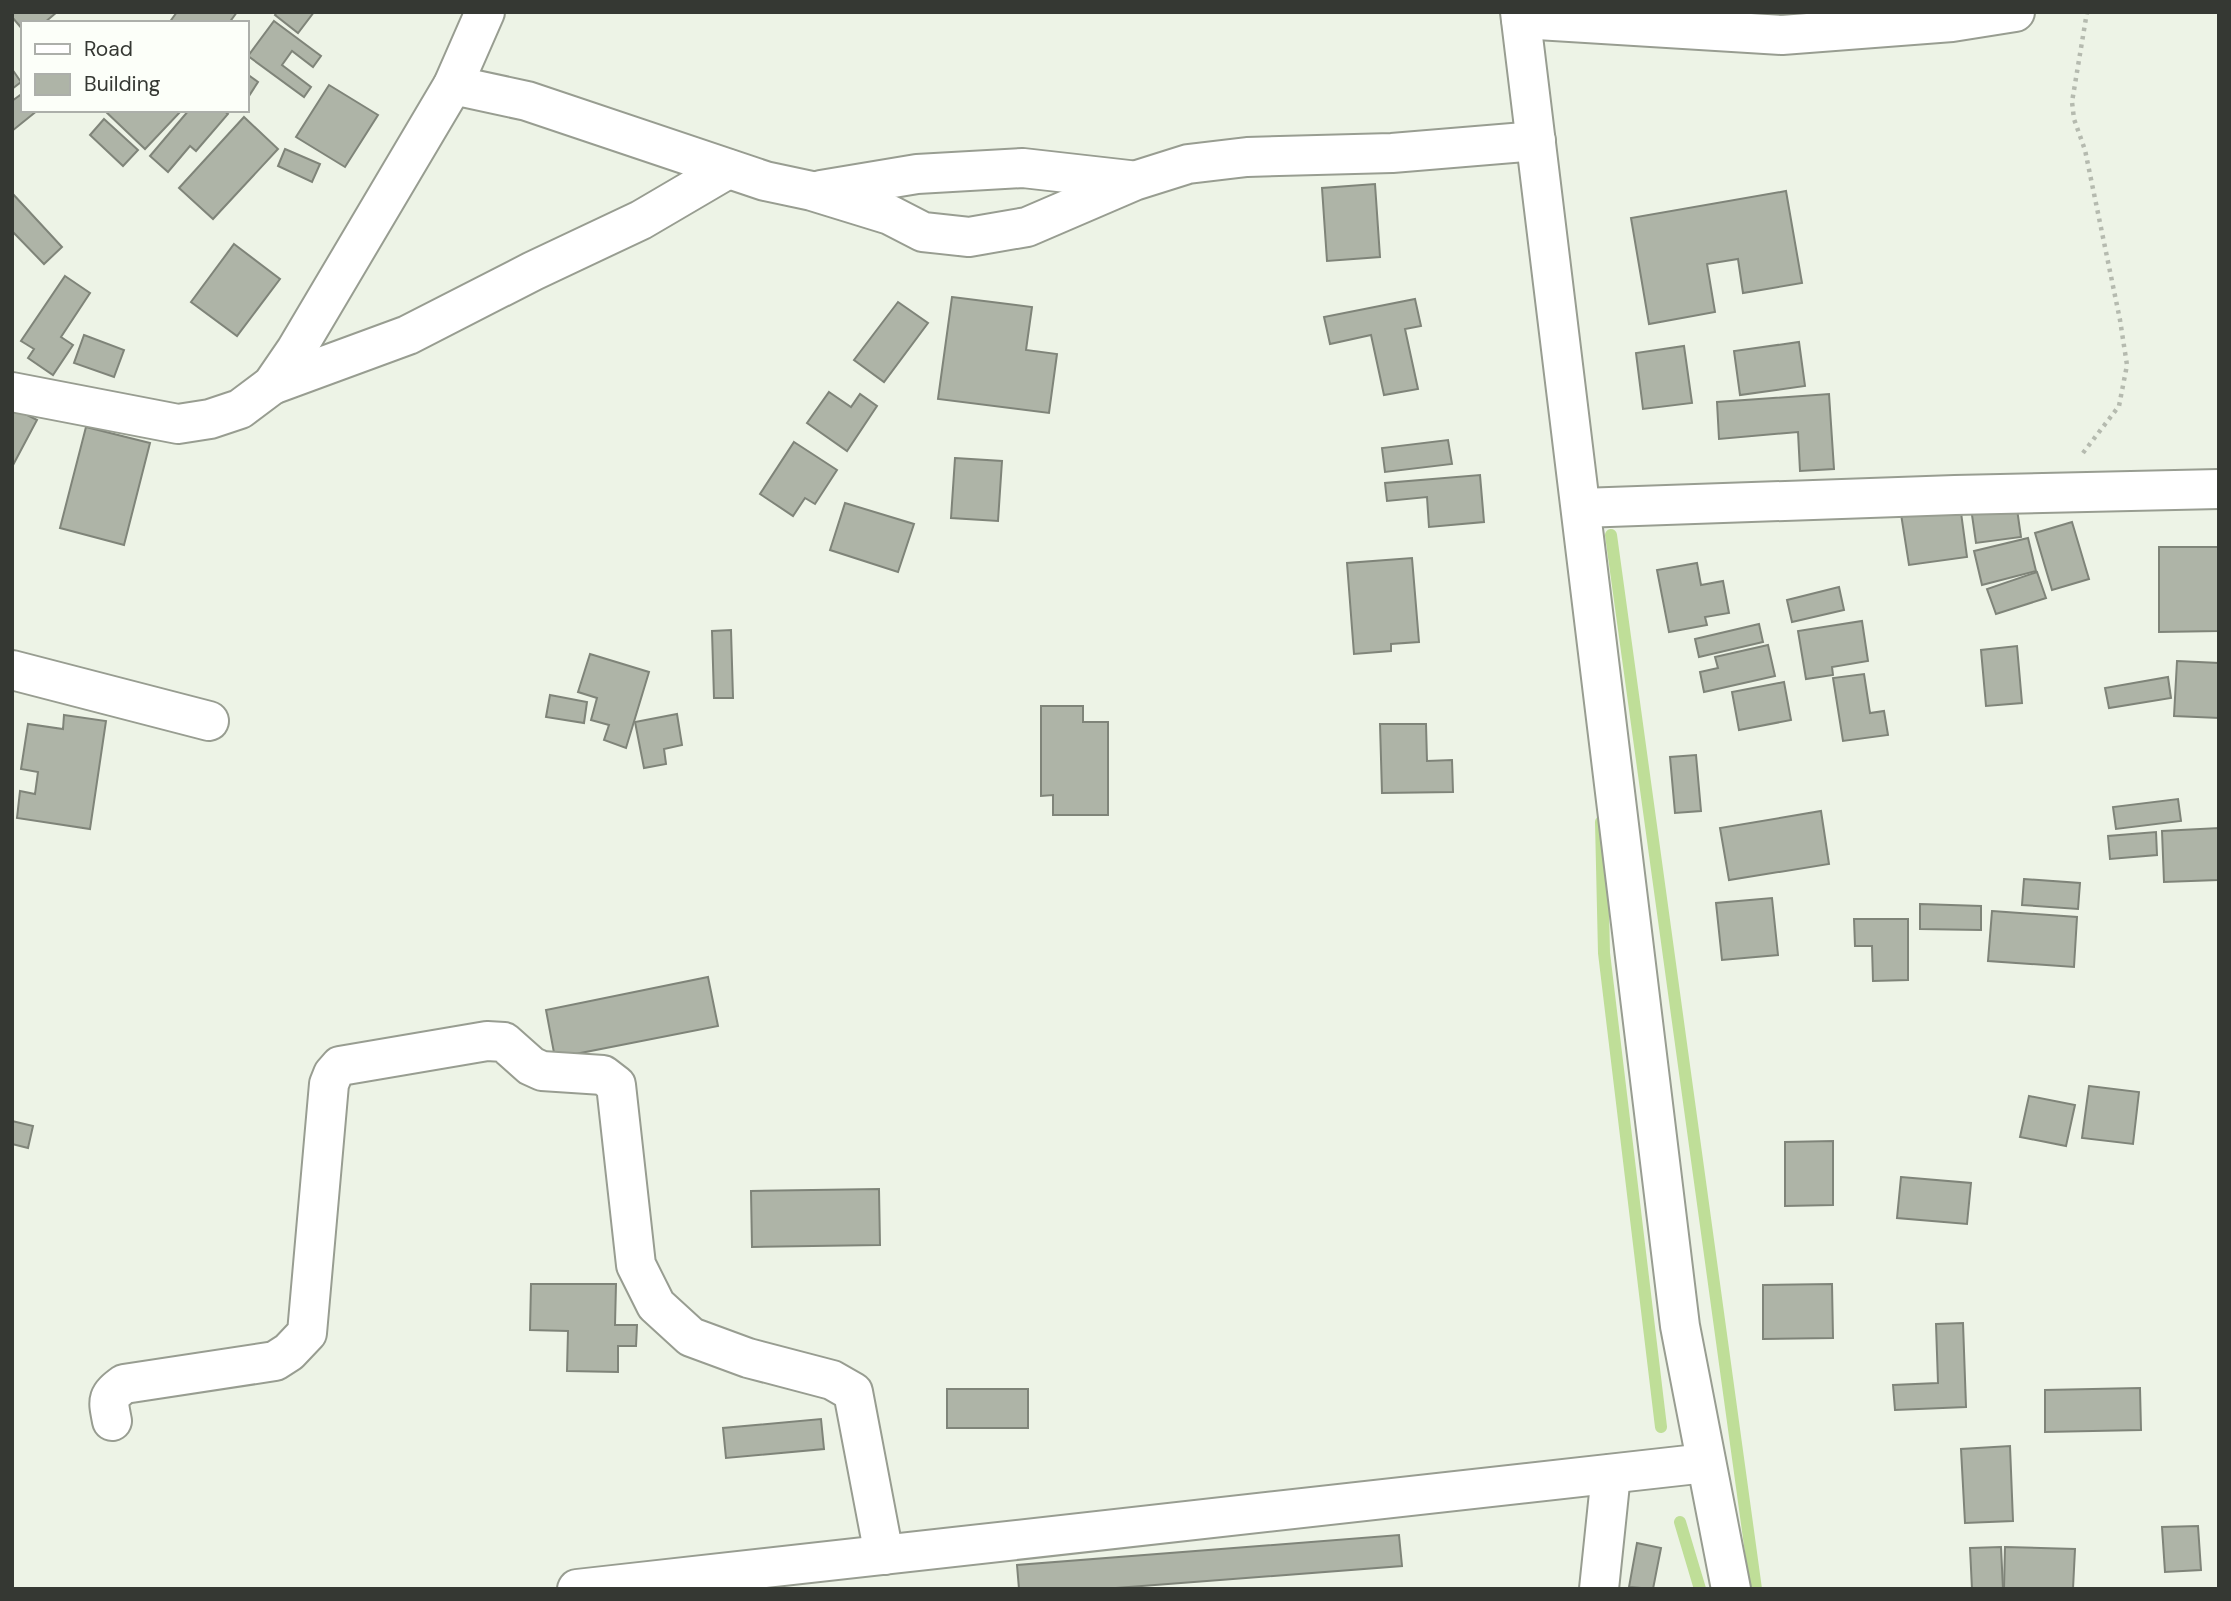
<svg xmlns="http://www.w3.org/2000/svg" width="2231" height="1601" font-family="'DM Sans',sans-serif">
	<rect width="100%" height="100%" fill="#edf3e6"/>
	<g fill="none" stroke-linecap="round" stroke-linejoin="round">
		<g stroke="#bfde98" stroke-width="12">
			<path d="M 1611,535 L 1756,1589"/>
			<path d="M 1601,822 L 1604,953 L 1661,1427"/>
			<path d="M 1680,1522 L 1700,1589"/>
		</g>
	</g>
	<g fill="#aeb4a7" stroke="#7f8479" stroke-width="2">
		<path d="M 14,12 L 57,12 L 44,23 L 23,23 L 23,30 L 12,17 Z"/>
		<path d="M 177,12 L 237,12 L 229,23 L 169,23 Z"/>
		<path d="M 277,12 L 314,12 L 298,33 L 275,15 Z"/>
		<path d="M 274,21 L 321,56 L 313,67 L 292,51 L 282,65 L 311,87 L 304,97 L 248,56 Z"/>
		<path d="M 12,69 L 21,82 L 12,89 Z"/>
		<path d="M 247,74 L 258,82 L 247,99 Z"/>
		<path d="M 329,85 L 378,115 L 345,167 L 296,137 Z"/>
		<path d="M 23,93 L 23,110 L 38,110 L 12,131 L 12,101 Z"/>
		<path d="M 104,110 L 182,110 L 145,149 Z"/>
		<path d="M 189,110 L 223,110 L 228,114 L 196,151 L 190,146 L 168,172 L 150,156 Z"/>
		<path d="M 244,117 L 278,149 L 213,219 L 179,188 Z"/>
		<path d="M 104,119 L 138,150 L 123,166 L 90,135 Z"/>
		<path d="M 285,149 L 320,164 L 312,182 L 278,166 Z"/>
		<path d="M 1375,184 L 1380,257 L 1327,261 L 1322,188 Z"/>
		<path d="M 1786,191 L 1802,283 L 1743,293 L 1738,259 L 1707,264 L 1715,312 L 1649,324 L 1631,218 Z"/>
		<path d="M 12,193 L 62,247 L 44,264 L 12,231 Z"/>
		<path d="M 234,244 L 280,279 L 237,336 L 191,302 Z"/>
		<path d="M 65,276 L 90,293 L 61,337 L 73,345 L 53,375 L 28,358 L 34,349 L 21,341 Z"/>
		<path d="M 952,297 L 1032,307 L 1026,350 L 1057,354 L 1049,413 L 938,399 Z"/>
		<path d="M 1415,299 L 1421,326 L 1405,329 L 1418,389 L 1384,395 L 1371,335 L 1330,344 L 1324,317 Z"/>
		<path d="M 898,302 L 928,323 L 884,382 L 854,360 Z"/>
		<path d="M 84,335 L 124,350 L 114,377 L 74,363 Z"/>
		<path d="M 1799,342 L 1805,386 L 1740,395 L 1734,351 Z"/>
		<path d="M 1684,346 L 1692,403 L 1643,409 L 1636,353 Z"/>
		<path d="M 829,392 L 851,407 L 860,394 L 877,406 L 847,451 L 807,423 Z"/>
		<path d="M 1829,394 L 1834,469 L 1800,471 L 1798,432 L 1719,439 L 1717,402 Z"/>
		<path d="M 12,407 L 37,420 L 12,467 Z"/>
		<path d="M 86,427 L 150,443 L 124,545 L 60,528 Z"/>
		<path d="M 1448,440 L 1452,464 L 1385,472 L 1382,448 Z"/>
		<path d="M 794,442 L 837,470 L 815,504 L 805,498 L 793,516 L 760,494 Z"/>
		<path d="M 955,458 L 1002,461 L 998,521 L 951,518 Z"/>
		<path d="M 1480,475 L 1484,522 L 1429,527 L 1427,497 L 1387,501 L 1385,483 Z"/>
		<path d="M 2015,495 L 2021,537 L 1976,543 L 1970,501 Z"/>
		<path d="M 845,503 L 914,524 L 898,572 L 830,550 Z"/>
		<path d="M 1960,505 L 1967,557 L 1909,565 L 1901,514 Z"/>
		<path d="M 2072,522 L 2089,579 L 2052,590 L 2035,533 Z"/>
		<path d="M 2028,538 L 2036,571 L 1982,585 L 1974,551 Z"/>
		<path d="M 2159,547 L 2219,547 L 2219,631 L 2159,632 Z"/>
		<path d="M 1412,558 L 1419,642 L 1391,644 L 1391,651 L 1354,654 L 1347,563 Z"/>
		<path d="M 1697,563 L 1701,585 L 1723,581 L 1729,613 L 1705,617 L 1707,625 L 1669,632 L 1657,570 Z"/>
		<path d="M 2037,572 L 2046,598 L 1996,614 L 1987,589 Z"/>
		<path d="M 1839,587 L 1844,610 L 1792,622 L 1787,600 Z"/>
		<path d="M 1862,621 L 1868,661 L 1832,667 L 1833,675 L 1806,679 L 1798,631 Z"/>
		<path d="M 1759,624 L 1763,642 L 1699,657 L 1695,639 Z"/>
		<path d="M 731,630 L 733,698 L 714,698 L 712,631 Z"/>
		<path d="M 1768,645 L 1775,676 L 1704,692 L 1700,672 L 1718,668 L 1715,657 Z"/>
		<path d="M 2017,646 L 2022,703 L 1986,706 L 1981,650 Z"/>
		<path d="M 590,654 L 649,672 L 626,748 L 604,740 L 609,725 L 591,720 L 597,698 L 578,692 Z"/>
		<path d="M 2177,661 L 2219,663 L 2219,718 L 2174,716 Z"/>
		<path d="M 1864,674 L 1870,713 L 1884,711 L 1888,735 L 1843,741 L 1833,678 Z"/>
		<path d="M 2168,677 L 2171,698 L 2109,708 L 2105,688 Z"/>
		<path d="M 1784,682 L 1791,720 L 1739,730 L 1732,692 Z"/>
		<path d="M 550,695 L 587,702 L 584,723 L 546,717 Z"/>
		<path d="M 1041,706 L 1083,706 L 1083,722 L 1108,722 L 1108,815 L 1053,815 L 1053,795 L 1041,796 Z"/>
		<path d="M 677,714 L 682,745 L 664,749 L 666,764 L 644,768 L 635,722 Z"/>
		<path d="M 64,715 L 106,721 L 90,829 L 17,818 L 20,791 L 35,794 L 38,772 L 21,769 L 28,724 L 63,729 Z"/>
		<path d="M 1380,724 L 1426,724 L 1427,761 L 1452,760 L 1453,792 L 1382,793 Z"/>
		<path d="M 1696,755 L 1701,811 L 1675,813 L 1670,757 Z"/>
		<path d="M 2178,799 L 2181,821 L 2116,829 L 2113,807 Z"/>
		<path d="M 1821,811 L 1829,864 L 1729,880 L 1720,828 Z"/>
		<path d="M 2219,828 L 2218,880 L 2164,882 L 2162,831 Z"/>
		<path d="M 2156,832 L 2157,855 L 2110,859 L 2108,836 Z"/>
		<path d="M 2024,879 L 2080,883 L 2078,909 L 2022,905 Z"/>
		<path d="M 1772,898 L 1778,955 L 1722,960 L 1716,903 Z"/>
		<path d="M 1920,904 L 1981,906 L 1981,930 L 1920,929 Z"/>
		<path d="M 1992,911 L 2077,917 L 2074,967 L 1988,961 Z"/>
		<path d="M 1854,919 L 1908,919 L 1908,980 L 1873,981 L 1872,946 L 1855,946 Z"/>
		<path d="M 708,977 L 718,1026 L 555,1058 L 546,1010 Z"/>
		<path d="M 2089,1086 L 2139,1092 L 2133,1144 L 2082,1138 Z"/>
		<path d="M 2029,1096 L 2075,1105 L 2066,1146 L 2020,1137 Z"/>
		<path d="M 12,1121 L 33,1126 L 28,1148 L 12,1144 Z"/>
		<path d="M 1833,1141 L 1833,1205 L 1785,1206 L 1785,1142 Z"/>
		<path d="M 1901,1177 L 1971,1183 L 1967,1224 L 1897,1218 Z"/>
		<path d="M 879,1189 L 880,1245 L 752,1247 L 751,1191 Z"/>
		<path d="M 531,1284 L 616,1284 L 615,1325 L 637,1325 L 636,1346 L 618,1346 L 618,1372 L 567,1371 L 568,1331 L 530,1330 Z"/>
		<path d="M 1832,1284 L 1833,1338 L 1763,1339 L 1763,1285 Z"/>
		<path d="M 1963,1323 L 1966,1407 L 1895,1410 L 1893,1385 L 1938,1383 L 1936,1324 Z"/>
		<path d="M 2140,1388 L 2141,1430 L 2045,1432 L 2045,1390 Z"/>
		<rect x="947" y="1389" width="81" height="39"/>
		<path d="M 821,1419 L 824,1449 L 726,1458 L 723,1428 Z"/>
		<path d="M 2010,1446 L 2013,1521 L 1965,1523 L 1961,1449 Z"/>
		<path d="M 2198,1526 L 2201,1570 L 2165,1572 L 2162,1527 Z"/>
		<path d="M 1399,1535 L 1402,1566 L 1103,1589 L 1019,1589 L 1017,1565 Z"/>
		<path d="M 1637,1543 L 1661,1548 L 1653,1589 L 1629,1587 Z"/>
		<path d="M 2001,1547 L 2003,1589 L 1972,1589 L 1970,1548 Z"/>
		<path d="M 2005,1547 L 2075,1549 L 2073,1589 L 2004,1589 Z"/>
	</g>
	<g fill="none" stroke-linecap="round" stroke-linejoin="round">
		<g stroke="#989d91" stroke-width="42">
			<g id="minor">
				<path d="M 1521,19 L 1782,35 L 1952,22 L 2015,12"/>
				<path d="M 453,85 L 527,101 L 765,181 L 812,191 L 890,215 L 923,232 L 969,237 L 1027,227 L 1134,181 L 1188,164 L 1247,157 L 1392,153 L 1536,141"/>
				<path d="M 821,190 L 917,174 L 1023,168 L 1129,180"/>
				<path d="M 272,385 L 408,335 L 533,271 L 641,220 L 728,169"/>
				<path d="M 12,392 L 178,424 L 210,419 L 240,409 L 272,385 L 296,350 L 453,85 L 485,12"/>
				<path d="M 1581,508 L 1955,495 L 2219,489"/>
				<path d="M 12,670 L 209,721"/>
				<path d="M 112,1421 C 108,1400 106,1397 124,1384 L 275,1361 L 289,1352 L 307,1333 L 329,1084 L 333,1074 L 340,1066 L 487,1041 L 504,1042 L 531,1066 L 542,1071 L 603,1075 L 616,1085 L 636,1265 L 656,1305 L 691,1337 L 748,1358 L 832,1380 L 853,1392 L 884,1555"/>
				<path d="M 577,1589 L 1706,1463"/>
				<path d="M 1599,1589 L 1611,1474"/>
			</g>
		</g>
		<g stroke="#989d91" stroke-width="42">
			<path id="major" d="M 1520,12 L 1680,1326 L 1731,1589"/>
		</g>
		<path stroke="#b5baaf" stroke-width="4.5" stroke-dasharray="3.5 5" stroke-linecap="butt" d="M 2083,453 L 2119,406 L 2127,365 L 2120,320 L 2085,150 L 2074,119 L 2072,102 L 2087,12"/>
		<use href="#minor" stroke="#fff" stroke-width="38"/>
		<use href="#major" stroke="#fff" stroke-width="38"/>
	</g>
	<rect width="2231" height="1601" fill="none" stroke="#353833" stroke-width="28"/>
	<rect x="21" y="21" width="228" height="91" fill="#fcfff9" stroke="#acafaa" stroke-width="2"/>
	<rect x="35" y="44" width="35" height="10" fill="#ffffff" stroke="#acafaa" stroke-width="2"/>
	<text x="84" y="56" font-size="21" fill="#353833">Road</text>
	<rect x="35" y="74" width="35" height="21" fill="#aeb4a7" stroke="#acafaa" stroke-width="2"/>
	<text x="84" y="91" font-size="21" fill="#353833">Building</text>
</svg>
